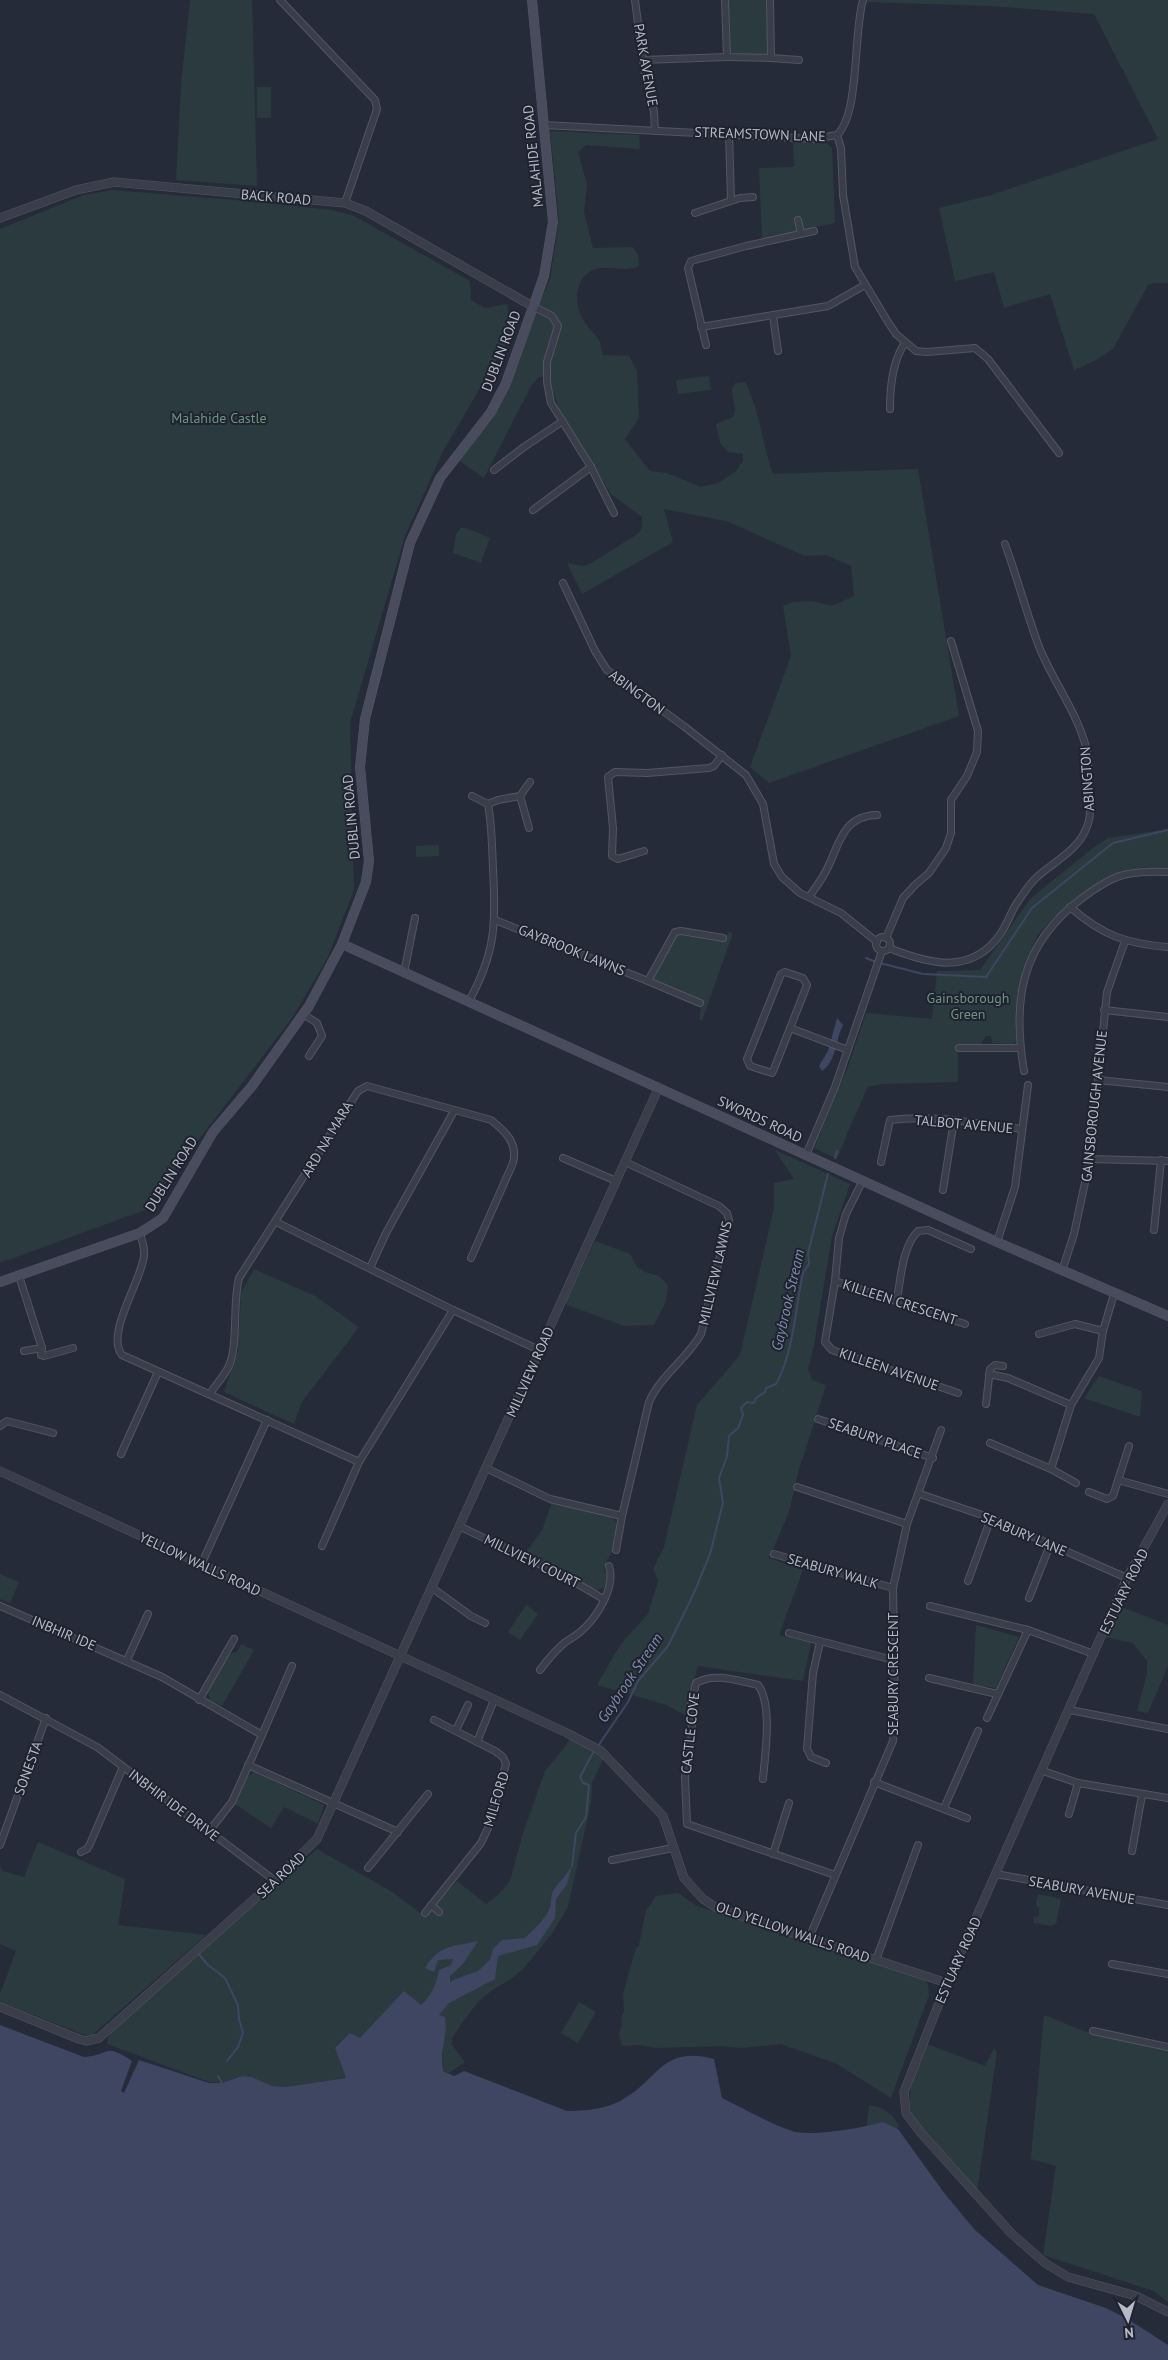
<svg xmlns="http://www.w3.org/2000/svg" width="1168" height="2360" font-family="'PT Sans',sans-serif">
	<rect width="100%" height="100%" fill="#262b3a"/>
	<g fill="#2b3a3f">
		<path d="M 190,0 L 252,0 L 257,186 L 176,180 L 181,85 Z"/>
		<path d="M 726,0 L 769,0 L 770,52 L 765,57 L 728,52 Z"/>
		<path d="M 867,0 L 1168,0 L 1168,283 L 1155,283 L 1148,285 L 1113,349 L 1096,360 L 1074,370 L 1050,294 L 1004,308 L 994,272 L 955,281 L 939,208 L 991,195 L 1158,139 L 1094,14 L 992,6 L 867,2 Z"/>
		<rect x="257" y="87" width="14" height="31"/>
		<path d="M 550,131 L 639,135 L 640,149 L 586,145 L 578,152 L 587,184 L 584,212 L 593,248 L 633,247 L 638,255 L 639,266 C 624,273 611,265 596,269 C 574,275 573,305 584,321 C 588,328 595,333 599,340 C 601,344 601,350 603,355 L 629,356 L 637,371 L 639,418 L 625,439 L 650,471 L 667,473 L 701,487 L 718,483 L 735,472 L 743,461 L 743,454 L 728,452 L 720,443 L 716,424 L 733,417 L 735,411 L 732,389 L 735,383 L 745,382 C 760,410 762,445 773,474 L 918,469 L 959,716 L 769,783 L 750,767 L 791,656 L 783,606 L 794,602 L 812,601 L 832,606 L 854,596 L 851,566 L 826,555 L 805,556 L 726,521 L 664,509 L 673,542 L 582,594 L 567,563 L 582,566 L 590,564 L 639,533 L 642,527 L 642,517 L 611,494 L 578,442 L 560,411 L 551,384 L 545,377 L 539,377 L 531,386 L 484,478 L 458,460 L 496,413 L 533,316 L 550,280 L 559,221 Z"/>
		<path d="M 793,141 L 826,143 L 832,148 L 835,223 L 762,238 L 759,168 L 794,167 Z"/>
		<path d="M 112,190 L 246,201 L 332,210 L 354,216 L 470,281 L 471,300 L 485,308 L 507,304 L 509,316 L 516,327 L 443,451 L 405,536 L 350,723 L 354,890 L 327,959 L 292,1018 L 145,1210 L 0,1263 L 0,229 L 84,195 Z"/>
		<path d="M 709,376 L 711,390 L 678,394 L 676,380 Z"/>
		<path d="M 460,528 L 466,528 L 490,538 L 481,563 L 453,553 L 456,535 Z"/>
		<path d="M 1168,829 L 1168,869 L 1144,867 L 1120,871 L 1099,882 L 1052,919 L 1037,936 L 1025,964 L 1018,990 L 1018,1037 L 1016,1042 L 1011,1044 L 992,1043 L 991,1036 L 986,1036 L 981,1044 L 958,1045 L 958,1082 L 883,1084 L 868,1087 L 849,1129 L 837,1159 L 814,1148 L 849,1064 L 866,1013 L 932,1019 L 937,971 L 980,970 L 1031,898 L 1093,848 L 1108,838 Z"/>
		<path d="M 439,845 L 439,856 L 416,857 L 416,846 Z"/>
		<path d="M 728,932 L 733,933 L 702,1021 L 699,1019 L 702,1002 L 653,980 L 674,937 L 679,935 L 722,942 L 725,941 Z"/>
		<path d="M 775,1150 L 850,1184 L 832,1236 L 814,1345 L 808,1369 L 812,1380 L 826,1385 L 798,1473 L 789,1512 L 769,1558 L 803,1570 L 779,1635 L 811,1642 L 803,1681 L 698,1666 L 685,1715 L 664,1704 L 597,1685 L 620,1645 L 648,1614 L 658,1581 L 653,1569 L 664,1547 L 697,1405 L 740,1355 L 774,1208 L 774,1183 L 794,1179 Z"/>
		<path d="M 595,1241 L 630,1254 L 637,1267 L 645,1272 L 659,1276 L 668,1285 L 666,1301 L 654,1325 L 624,1326 L 565,1304 Z"/>
		<path d="M 254,1269 L 315,1296 L 359,1327 L 302,1402 L 294,1424 L 224,1392 L 238,1351 L 241,1293 Z"/>
		<path d="M 1099,1376 L 1142,1391 L 1140,1417 L 1084,1398 Z"/>
		<path d="M 552,1503 L 612,1518 L 618,1524 L 615,1547 L 607,1560 L 604,1570 L 608,1578 L 604,1588 L 597,1590 L 524,1555 L 542,1530 Z"/>
		<path d="M 0,1574 L 19,1582 L 10,1603 L 0,1599 Z"/>
		<path d="M 526,1605 L 538,1614 L 520,1640 L 508,1632 Z"/>
		<path d="M 1119,1606 L 1168,1625 L 1168,1666 L 1148,1713 L 1137,1711 L 1147,1674 L 1147,1661 L 1133,1643 L 1106,1637 Z"/>
		<path d="M 976,1625 L 1019,1637 L 996,1688 L 973,1685 Z"/>
		<path d="M 241,1644 L 254,1650 L 222,1706 L 210,1700 L 208,1691 L 229,1654 L 237,1652 Z"/>
		<path d="M 571,1735 L 605,1755 L 592,1783 L 591,1803 L 568,1907 L 551,1935 L 523,1969 L 511,1979 L 491,1991 L 478,2002 L 462,2023 L 452,2038 L 452,2045 L 465,2062 L 449,2073 L 443,2070 L 444,2065 L 442,2054 L 446,2030 L 360,2038 L 335,2048 L 346,2078 L 285,2087 L 272,2086 L 252,2077 L 242,2076 L 222,2083 L 209,2082 L 107,2044 C 107,2032 120,2024 128,2016 L 317,1849 L 394,1893 L 425,1917 L 457,1881 L 486,1904 L 498,1895 L 510,1881 L 523,1833 L 545,1771 L 567,1744 Z"/>
		<path d="M 254,1772 L 324,1805 L 318,1824 L 284,1807 L 271,1828 L 235,1804 L 247,1777 Z"/>
		<path d="M 38,1842 L 125,1879 L 118,1925 L 206,1935 L 90,2037 L 0,2002 L 0,1994 L 16,1951 L 0,1944 L 0,1866 L 3,1871 L 24,1877 Z"/>
		<path d="M 678,1893 L 697,1906 L 923,1978 L 928,1984 L 929,1995 L 891,2098 L 837,2064 L 781,2044 L 742,2048 L 721,2046 L 657,2048 L 638,2045 L 622,2046 L 619,2034 L 622,2024 L 621,2018 L 624,2011 L 623,1993 L 636,1948 L 639,1945 L 646,1911 L 656,1896 Z"/>
		<path d="M 1038,1894 L 1061,1899 L 1056,1924 L 1052,1926 L 1033,1923 L 1034,1917 L 1039,1916 L 1039,1908 L 1036,1905 Z"/>
		<path d="M 579,2002 L 596,2012 L 578,2043 L 561,2033 Z"/>
		<path d="M 1044,2015 L 1084,2031 L 1168,2049 L 1168,2302 L 1154,2291 L 1043,2255 L 1056,2166 L 1031,2159 Z"/>
		<path d="M 927,2044 L 985,2066 L 994,2048 L 997,2052 L 977,2192 L 912,2116 C 905,2089 916,2068 927,2044 Z"/>
		<path d="M 869,2105 C 884,2107 892,2113 899,2126 L 897,2128 L 866,2131 Z"/>
	</g>
	<g fill="#3e4661">
		<path d="M 837,1018 L 843,1025 C 835,1040 837,1061 822,1071 L 819,1066 L 828,1051 Z"/>
		<path d="M 572,1866 L 567,1884 L 556,1899 L 555,1918 L 537,1945 L 498,1956 L 495,1979 L 449,2003 L 439,2015 L 445,2017 L 446,2030 L 442,2054 L 443,2071 L 454,2076 L 464,2071 L 567,2111 C 584,2111 605,2109 620,2101 C 659,2081 660,2045 714,2059 L 722,2098 C 745,2109 768,2123 792,2131 C 810,2137 863,2128 882,2122 L 898,2129 L 945,2194 L 975,2230 L 1038,2285 L 1106,2308 L 1131,2321 L 1168,2345 L 1168,2360 L 0,2360 L 0,2025 L 84,2057 C 112,2055 103,2042 132,2061 L 121,2091 L 124,2093 L 139,2060 L 209,2083 L 222,2083 L 242,2076 L 252,2077 L 272,2086 L 285,2087 L 346,2078 L 335,2048 L 350,2033 L 360,2038 L 404,1991 L 421,2005 C 431,1996 437,1983 439,1970 L 451,1965 L 453,1959 L 438,1960 L 434,1972 L 425,1968 C 440,1944 453,1947 478,1941 L 463,1964 L 450,1976 L 450,1983 L 453,1980 L 478,1971 L 490,1960 L 493,1949 L 502,1940 L 525,1938 C 534,1929 546,1919 550,1907 C 552,1900 550,1894 555,1888 C 561,1880 567,1874 572,1866 Z"/>
	</g>
	<g fill="none" stroke-linecap="round" stroke-linejoin="round">
		<g stroke="#3e4661" stroke-width="2">
			<path d="M 866,958 L 876,962"/>
			<path d="M 880,963 L 923,974 L 987,977"/>
			<path d="M 986,977 L 1032,908 L 1113,843 L 1168,830"/>
			<path d="M 835,1158 L 837,1151"/>
			<path d="M 598,1746 L 628,1702 L 638,1681 L 668,1646 L 694,1593 L 710,1554 L 723,1503 L 719,1478 L 727,1456 L 729,1436 L 738,1428 L 743,1415 L 741,1408 L 747,1402 L 754,1403 L 756,1398 L 765,1392 L 766,1388 L 776,1384 C 794,1351 795,1310 803,1273 L 809,1264 L 808,1253 L 828,1174"/>
			<path d="M 572,1866 L 576,1833 L 586,1817 L 589,1785 L 583,1783 L 580,1777 L 595,1749"/>
			<path d="M 198,1953 L 208,1965 L 225,1978 L 238,2005 L 239,2019 L 243,2033 L 238,2047 L 227,2061"/>
			<path d="M 218,2076 L 222,2083"/>
		</g>
		<g stroke="#525663" stroke-width="8">
			<g id="minor">
				<path d="M 280,0 L 375,100 L 377,109 L 345,203"/>
				<path d="M 635,0 L 644,69 L 654,112 L 655,131"/>
				<path d="M 725,0 L 727,57 L 771,58 L 770,0"/>
				<path d="M 771,58 L 799,60"/>
				<path d="M 643,60 L 727,57"/>
				<path d="M 544,125 L 813,139 L 837,135 C 860,113 853,34 863,0"/>
				<path d="M 729,134 L 731,200"/>
				<path d="M 837,135 L 841,148 L 843,195 L 855,267 L 888,322 L 896,334 L 916,351 L 927,352 L 975,348 L 988,359 L 1059,453"/>
				<path d="M 695,213 L 740,198 L 753,197"/>
				<path d="M 798,220 L 801,233"/>
				<path d="M 532,306 L 552,316 L 558,326 L 547,362 L 547,382 L 551,403 L 591,467 L 614,513"/>
				<path d="M 773,316 L 778,351"/>
				<path d="M 701,327 L 828,306 L 865,285"/>
				<path d="M 706,345 L 688,268 L 691,261 L 746,246 L 814,231"/>
				<path d="M 890,409 C 890,388 892,361 905,343"/>
				<path d="M 494,470 L 524,447 L 563,421"/>
				<path d="M 533,510 L 591,467"/>
				<path d="M 563,583 L 595,651 L 607,670 L 685,727 L 746,775 L 763,804 L 774,864 L 782,877 L 800,893 L 841,913 L 877,942"/>
				<path d="M 472,796 L 488,804"/>
				<path d="M 520,796 L 530,782"/>
				<path d="M 644,851 L 618,859 L 612,856 L 613,828 L 608,777 L 615,772 L 647,773 L 709,768 L 714,766 L 722,755"/>
				<path d="M 809,897 C 816,887 823,878 828,867 C 840,842 843,816 877,815"/>
				<path d="M 1070,907 C 1102,935 1126,944 1168,947"/>
				<path d="M 495,920 L 648,981"/>
				<circle cx="883" cy="944" r="7"/>
				<path d="M 886,938 L 903,898 L 915,885 L 929,873 L 946,848 L 951,833 L 951,800 L 967,776 L 977,752 L 978,731 L 951,641"/>
				<path d="M 889,948 C 929,964 972,976 1001,933 C 1007,924 1010,915 1015,906 C 1022,895 1029,884 1038,876 C 1055,861 1077,851 1086,829 C 1093,815 1089,799 1088,784 C 1087,773 1090,762 1087,751 C 1078,712 1052,681 1038,644 C 1026,611 1017,577 1005,544"/>
				<path d="M 785,972 L 803,978 L 807,985 L 774,1069 L 772,1073 L 750,1066 L 747,1059 L 781,974 Z"/>
				<path d="M 404,973 L 415,918"/>
				<path d="M 469,1001 C 496,952 496,923 493,869 C 492,847 492,826 488,804 L 498,800 L 520,796 L 529,828"/>
				<path d="M 700,1003 L 648,981 L 675,932 L 681,931 L 723,938"/>
				<path d="M 1104,1010 L 1168,1017"/>
				<path d="M 303,1014 L 317,1023 L 322,1036 L 309,1056"/>
				<path d="M 790,1028 L 848,1050"/>
				<path d="M 959,1048 L 1020,1048"/>
				<path d="M 1024,1071 C 1012,1000 1021,944 1081,899 C 1114,874 1127,870 1168,872"/>
				<path d="M 1098,1080 L 1168,1087"/>
				<path d="M 806,1155 L 835,1087 L 882,951"/>
				<path d="M 563,1158 L 616,1181"/>
				<path d="M 1090,1159 L 1168,1161"/>
				<path d="M 881,1162 L 890,1120 C 933,1114 979,1124 1022,1129"/>
				<path d="M 863,1180 L 846,1214 L 839,1238 L 835,1281 L 825,1342 L 832,1350 L 958,1393"/>
				<path d="M 943,1190 L 954,1120"/>
				<path d="M 276,1222 L 453,1310 L 539,1350"/>
				<path d="M 1154,1230 L 1161,1160"/>
				<path d="M 140,1233 C 142,1241 145,1248 144,1256 C 141,1282 105,1334 122,1355 L 359,1462 L 453,1310"/>
				<path d="M 997,1242 L 1015,1187 L 1028,1085"/>
				<path d="M 370,1268 L 386,1233 L 454,1111"/>
				<path d="M 1062,1271 L 1074,1234 L 1090,1159 L 1107,992 L 1125,941"/>
				<path d="M 19,1276 L 42,1348 L 24,1351"/>
				<path d="M 835,1281 L 965,1324"/>
				<path d="M 897,1299 C 901,1278 902,1247 918,1231 L 928,1230 L 971,1249"/>
				<path d="M 1039,1334 L 1075,1324 L 1103,1331"/>
				<path d="M 42,1348 L 41,1355 L 44,1356 L 73,1348"/>
				<path d="M 989,1374 L 1008,1378 L 1071,1405"/>
				<path d="M 210,1394 C 215,1386 223,1377 228,1368 C 239,1346 232,1305 239,1278 L 358,1091 L 367,1086 L 491,1120 C 506,1132 518,1143 513,1163 L 471,1258"/>
				<path d="M 986,1404 L 990,1369 L 995,1365 L 1003,1366"/>
				<path d="M 818,1419 L 933,1458"/>
				<path d="M 0,1426 L 7,1421 L 53,1433"/>
				<path d="M 990,1443 L 1051,1469 L 1076,1483"/>
				<path d="M 121,1454 L 158,1372"/>
				<path d="M 486,1468 L 550,1499 L 622,1516"/>
				<path d="M 1051,1469 L 1071,1405 L 1099,1358 L 1103,1331 L 1114,1294"/>
				<path d="M 1118,1480 L 1168,1494"/>
				<path d="M 797,1487 L 907,1524"/>
				<path d="M 1089,1492 L 1107,1499 L 1113,1496 L 1129,1446"/>
				<path d="M 920,1494 L 991,1518 L 1127,1578"/>
				<path d="M 459,1526 C 507,1550 558,1570 603,1599"/>
				<path d="M 322,1546 L 359,1462"/>
				<path d="M 616,1550 L 622,1516 L 649,1402 C 661,1375 687,1359 701,1334 L 729,1220 L 727,1213 L 719,1206 L 625,1162"/>
				<path d="M 774,1554 L 893,1588"/>
				<path d="M 201,1565 L 267,1420"/>
				<path d="M 968,1581 L 991,1518"/>
				<path d="M 431,1587 L 471,1616 L 485,1623"/>
				<path d="M 1029,1598 L 1050,1545"/>
				<path d="M 0,1606 L 162,1677 L 262,1735 L 232,1802 L 210,1830"/>
				<path d="M 930,1606 L 1028,1630 L 1094,1654"/>
				<path d="M 789,1633 L 893,1660"/>
				<path d="M 820,1642 L 813,1673 L 807,1749 L 811,1757 L 826,1763"/>
				<path d="M 127,1660 L 148,1614"/>
				<path d="M 540,1670 C 546,1662 552,1654 560,1647 C 565,1641 573,1638 579,1633 C 596,1619 616,1588 609,1566"/>
				<path d="M 929,1678 L 997,1694"/>
				<path d="M 0,1695 L 97,1747 L 270,1877"/>
				<path d="M 199,1700 L 234,1639"/>
				<path d="M 1070,1710 L 1168,1729"/>
				<path d="M 987,1718 L 1028,1630"/>
				<path d="M 456,1730 L 468,1705"/>
				<path d="M 262,1735 L 292,1666"/>
				<path d="M 477,1742 L 494,1700"/>
				<path d="M 248,1765 L 398,1832"/>
				<path d="M 1043,1771 L 1078,1783 L 1168,1798"/>
				<path d="M 763,1779 C 765,1754 773,1705 758,1685 C 738,1681 715,1672 696,1683 L 691,1705 L 692,1734 L 685,1777 L 687,1824 L 835,1875"/>
				<path d="M 874,1782 L 967,1818"/>
				<path d="M 944,1808 L 978,1731"/>
				<path d="M 1069,1814 L 1078,1783"/>
				<path d="M 0,1845 L 46,1718"/>
				<path d="M 1132,1851 L 1142,1795"/>
				<path d="M 81,1852 L 87,1849 L 90,1844 L 123,1767"/>
				<path d="M 773,1854 L 789,1803"/>
				<path d="M 612,1860 L 673,1848"/>
				<path d="M 368,1868 L 428,1794"/>
				<path d="M 996,1874 L 1168,1905"/>
				<path d="M 431,1905 L 439,1912"/>
				<path d="M 425,1913 L 481,1843 L 489,1826 L 506,1764 L 503,1757 L 495,1751 L 434,1720"/>
				<path d="M 809,1938 L 893,1741 L 895,1714 L 893,1588 L 907,1524 L 941,1430"/>
				<path d="M 876,1960 L 918,1845"/>
				<path d="M 1112,1964 L 1168,1974"/>
				<path d="M 1093,2031 L 1168,2047"/>
			</g>
		</g>
		<g stroke="#525663" stroke-width="9">
			<g id="tertiary">
				<path d="M 0,218 L 76,190 L 114,182 L 345,203 L 366,211 L 532,306"/>
				<path d="M 0,1471 L 567,1733 L 601,1751 L 663,1816 L 684,1878 L 703,1899 L 717,1908 L 947,1983"/>
				<path d="M 1168,1504 L 1127,1578 L 947,1983 L 904,2092 L 906,2113 L 921,2133 L 1011,2233 L 1045,2263 L 1068,2277 L 1136,2296 L 1168,2312"/>
				<path d="M 0,2007 L 79,2039 L 86,2041 L 99,2038 L 261,1893 L 317,1839 L 659,1087"/>
			</g>
		</g>
		<g stroke="#525663" stroke-width="10">
			<g id="secondary">
				<path d="M 342,944 L 997,1242 L 1168,1316"/>
				<path d="M 0,1282 L 140,1233 L 163,1218 L 213,1132 L 252,1086 L 309,1006 L 342,944 L 366,882 L 369,861 L 360,767 L 365,719 L 410,543 L 440,478 L 491,412 L 506,383 L 544,276 L 553,222 L 532,0"/>
			</g>
		</g>
		<use href="#minor" stroke="#3a3e4b" stroke-width="6"/>
		<use href="#tertiary" stroke="#3a3e4b" stroke-width="8"/>
		<use href="#secondary" stroke="#484c5d" stroke-width="9"/>
	</g>
	<g text-anchor="middle" stroke-width="4" stroke-linejoin="round" paint-order="stroke">
		<g font-size="14" fill="#b6b9c6" stroke="#1f2330">
			<text transform="translate(646 65) rotate(80)" y="5">PARK AVENUE</text>
			<text transform="translate(760 134) rotate(2)" y="5">STREAMSTOWN LANE</text>
			<text transform="translate(533 156) rotate(-96)" y="5">MALAHIDE ROAD</text>
			<text transform="translate(276 197) rotate(5)" y="5">BACK ROAD</text>
			<text transform="translate(501 351) rotate(-69)" y="5">DUBLIN ROAD</text>
			<text transform="translate(637 692) rotate(36)" y="5">ABINGTON</text>
			<text transform="translate(1087 779) rotate(-94)" y="5">ABINGTON</text>
			<text transform="translate(351 817) rotate(-95)" y="5">DUBLIN ROAD</text>
			<text transform="translate(572 950) rotate(22)" y="5">GAYBROOK LAWNS</text>
			<text transform="translate(1094 1106) rotate(-84)" y="5">GAINSBOROUGH AVENUE</text>
			<text transform="translate(760 1119) rotate(25)" y="5">SWORDS ROAD</text>
			<text transform="translate(964 1124) rotate(5)" y="5">TALBOT AVENUE</text>
			<text transform="translate(327 1139) rotate(-59)" y="5">ARD NA MARA</text>
			<text transform="translate(171 1174) rotate(-58)" y="5">DUBLIN ROAD</text>
			<text transform="translate(715 1273) rotate(-77)" y="5">MILLVIEW LAWNS</text>
			<text transform="translate(900 1302) rotate(18)" y="5">KILLEEN CRESCENT</text>
			<text transform="translate(889 1369) rotate(19)" y="5">KILLEEN AVENUE</text>
			<text transform="translate(530 1372) rotate(-66)" y="5">MILLVIEW ROAD</text>
			<text transform="translate(875 1438) rotate(19)" y="5">SEABURY PLACE</text>
			<text transform="translate(1024 1534) rotate(23)" y="5">SEABURY LANE</text>
			<text transform="translate(532 1561) rotate(26)" y="5">MILLVIEW COURT</text>
			<text transform="translate(200 1564) rotate(25)" y="5">YELLOW WALLS ROAD</text>
			<text transform="translate(833 1571) rotate(16)" y="5">SEABURY WALK</text>
			<text transform="translate(1124 1591) rotate(-64)" y="5">ESTUARY ROAD</text>
			<text transform="translate(64 1633) rotate(23)" y="5">INBHIR IDE</text>
			<text transform="translate(893 1674) rotate(-90)" y="5">SEABURY CRESCENT</text>
			<text transform="translate(690 1733) rotate(-84)" y="5">CASTLE COVE</text>
			<text transform="translate(28 1768) rotate(-70)" y="5">SONESTA</text>
			<text transform="translate(496 1799) rotate(-73)" y="5">MILFORD</text>
			<text transform="translate(174 1805) rotate(37)" y="5">INBHIR IDE DRIVE</text>
			<text transform="translate(281 1875) rotate(-43)" y="5">SEA ROAD</text>
			<text transform="translate(1082 1890) rotate(10)" y="5">SEABURY AVENUE</text>
			<text transform="translate(793 1932) rotate(19)" y="5">OLD YELLOW WALLS ROAD</text>
			<text transform="translate(958 1960) rotate(-66)" y="5">ESTUARY ROAD</text>
		</g>
		<g font-size="14" fill="#6f947e" stroke="#1f2330">
			<text x="219" y="423">Malahide Castle</text>
			<text x="968" y="1003">Gainsborough<tspan x="968" dy="16">Green</tspan></text>
		</g>
		<g font-size="15" font-style="italic" fill="#818baa" stroke="#1f2330">
			<text transform="translate(788 1300) rotate(-77)" y="5">Gaybrook Stream</text>
			<text transform="translate(630 1678) rotate(-56)" y="5">Gaybrook Stream</text>
		</g>
	</g>
	<g transform="translate(1128 2320) rotate(175)" stroke="#1f2330" stroke-width="4" paint-order="stroke">
	<path d="M0-4L9 19L0 12L-9 19Z" fill="#b6b9c6"/>
	<text y="-8" font-size="14" font-weight="bold" text-anchor="middle" fill="#b6b9c6">N</text>
	</g>
</svg>
